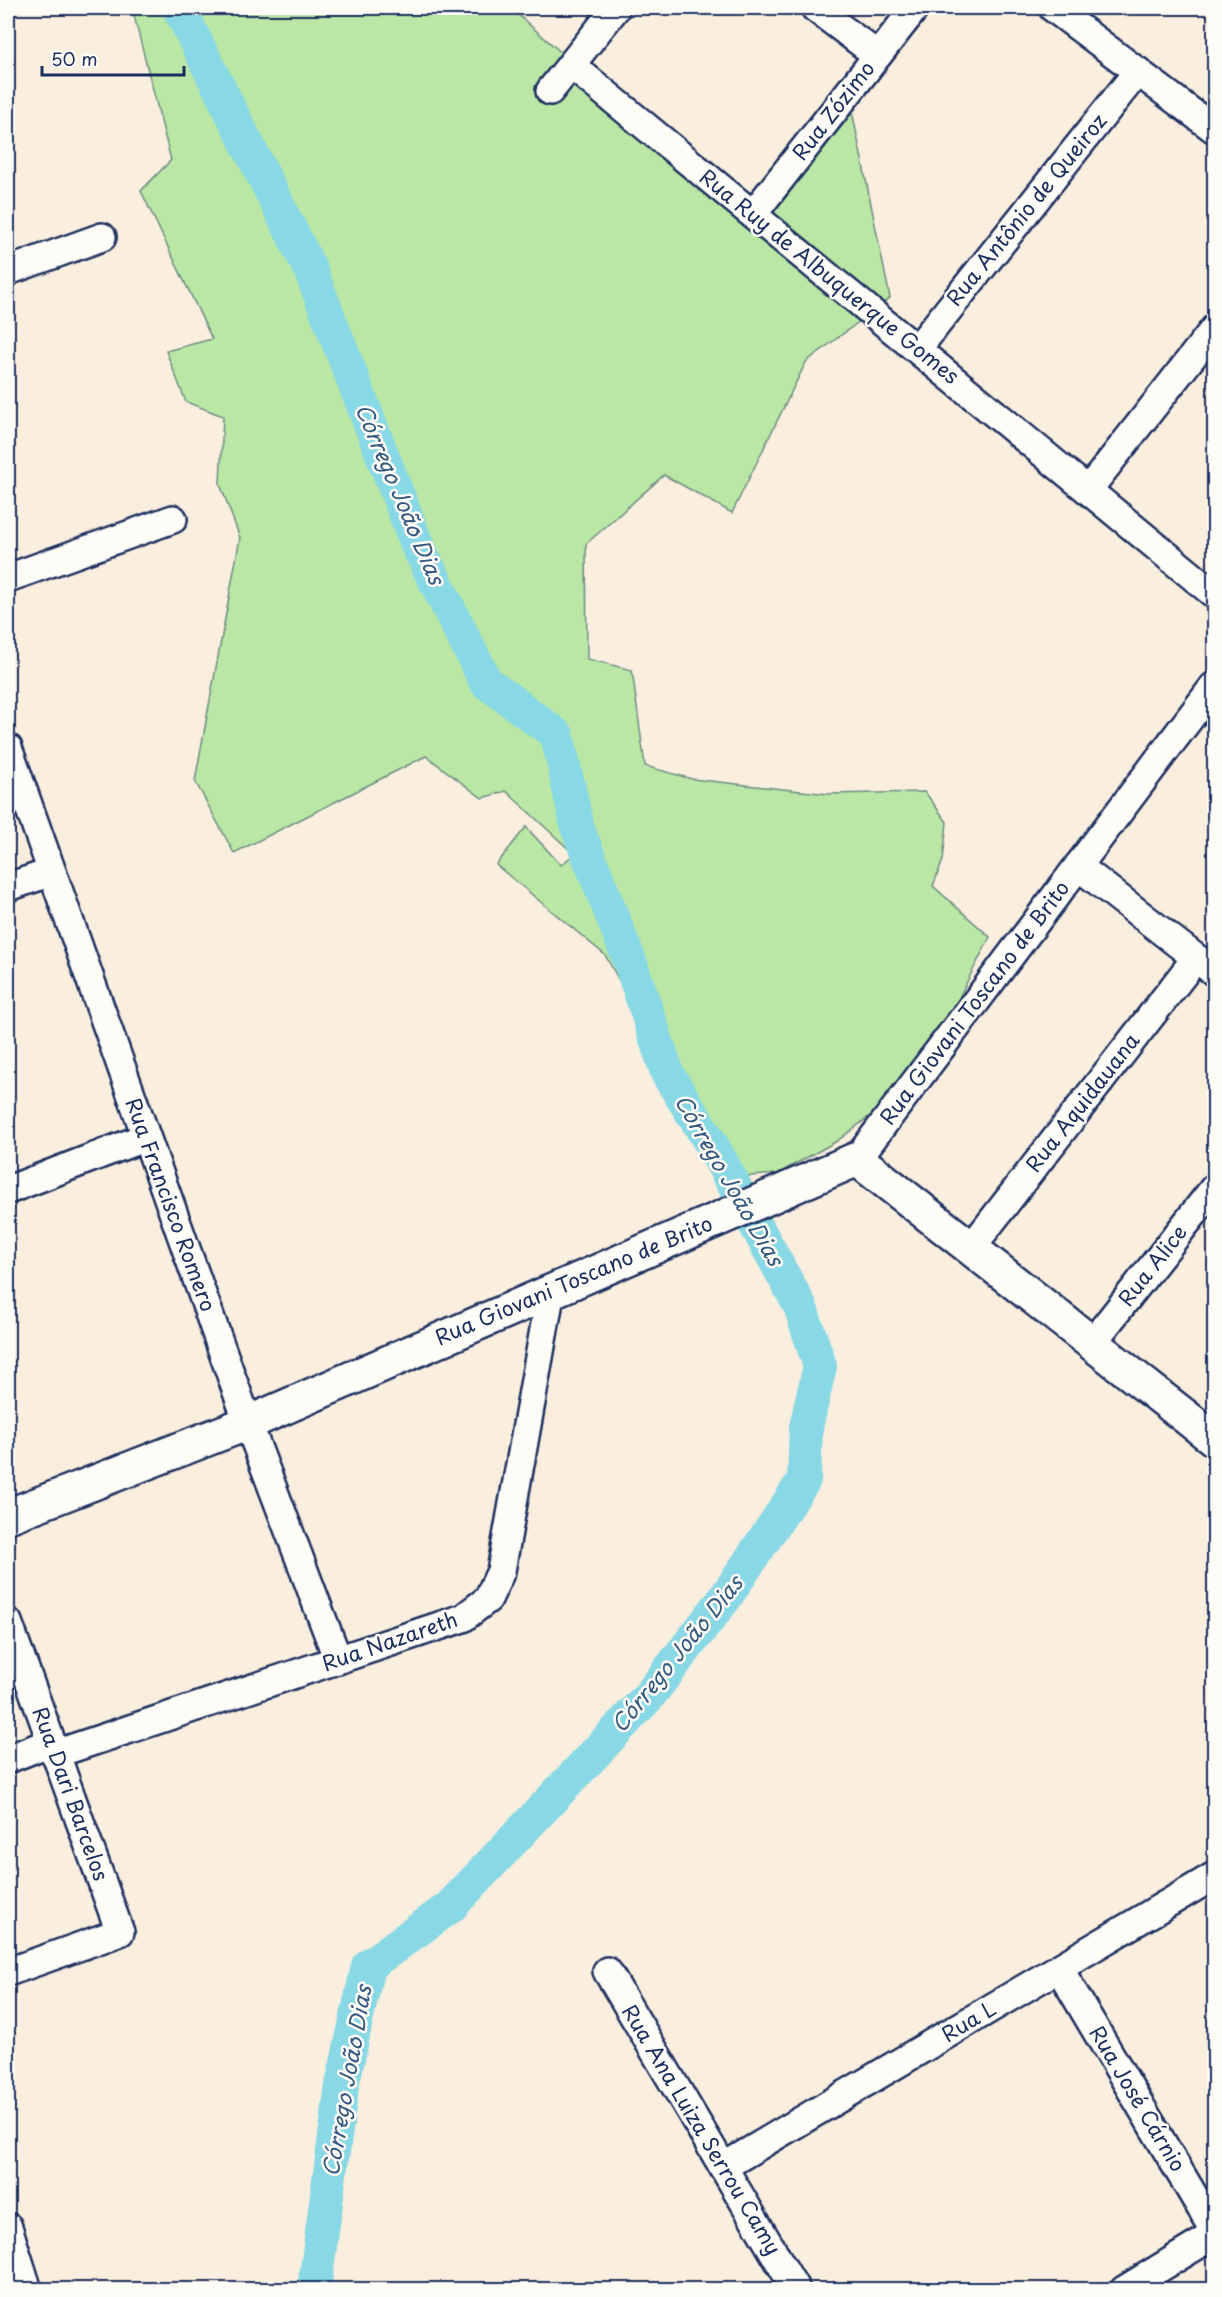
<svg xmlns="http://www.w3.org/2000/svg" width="1222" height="2297" font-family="'Playpen Sans',sans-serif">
	<rect width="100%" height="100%" fill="#faeede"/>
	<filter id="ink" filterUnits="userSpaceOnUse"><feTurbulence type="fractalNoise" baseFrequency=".0167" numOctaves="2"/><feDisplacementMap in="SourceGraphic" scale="12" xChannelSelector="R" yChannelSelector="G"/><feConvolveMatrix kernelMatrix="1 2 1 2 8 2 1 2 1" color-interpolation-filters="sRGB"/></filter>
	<g filter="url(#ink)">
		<path fill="#bae7a5" stroke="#6a8b82" stroke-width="1.5" d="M 132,8 L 491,8 L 517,14 L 635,117 L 753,214 L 849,96 L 890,298 L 806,362 L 732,513 L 664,475 L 586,544 L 587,659 L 632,670 L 645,766 L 692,779 L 829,794 L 925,792 L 947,822 L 943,860 L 933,886 L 990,937 L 916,1081 L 837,1141 L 777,1174 L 726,1178 L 705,1155 L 673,1106 L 637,1013 L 605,955 L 496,865 L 526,827 L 561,865 L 574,854 L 506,791 L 482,798 L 426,756 L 234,853 L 195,781 L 240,538 L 220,484 L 223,416 L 186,402 L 166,351 L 212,339 L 141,191 L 171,160 Z"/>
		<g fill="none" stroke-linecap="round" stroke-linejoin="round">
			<path stroke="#88d8e5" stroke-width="34" d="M 179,8 L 310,269 L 418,547 L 486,682 L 557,735 L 578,829 L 630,962 L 668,1075 L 712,1145 L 800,1306 L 820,1366 L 806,1427 L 804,1480 L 725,1598 L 648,1697 L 450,1907 L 368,1966 L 342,2086 L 314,2290"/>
			<g stroke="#1b2f5e" stroke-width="32">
				<g id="minor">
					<path d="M 815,8 L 877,55"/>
					<path d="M 1053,8 L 1214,129"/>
					<path d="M 571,65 L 1214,594"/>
					<path d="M 550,91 L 616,8"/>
					<path d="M 753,214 L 915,8"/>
					<path d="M 8,271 L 102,237"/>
					<path d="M 917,349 L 1138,71"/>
					<path d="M 1088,490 L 1214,329"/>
					<path d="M 8,578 L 173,519"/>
					<path d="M 8,748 L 248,1423 L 338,1660"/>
					<path d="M 1078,866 L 1214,972"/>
					<path d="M 8,887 L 52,872"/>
					<path d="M 857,1159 L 1214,686"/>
					<path d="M 8,1190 L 146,1137"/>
					<path d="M 971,1248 L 1196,958"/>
					<path d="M 1092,1343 L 1214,1188"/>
					<path d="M 8,1622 L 120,1932 L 8,1972"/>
					<path d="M 55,1754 L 463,1618 L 488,1599 L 501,1571 L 551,1290"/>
					<path d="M 8,1759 L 51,1742"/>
					<path d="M 1059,1968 L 1214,2230"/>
					<path d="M 607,1971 L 796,2290"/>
					<path d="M 723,2167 L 1214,1876"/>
					<path d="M 8,2227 L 28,2290"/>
					<path d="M 1124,2290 L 1214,2235"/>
				</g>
			</g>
			<g stroke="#1b2f5e" stroke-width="38">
				<path id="major" d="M 8,1516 L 248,1423 L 857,1159 L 1214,1439"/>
			</g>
			<use href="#minor" stroke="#fdfcf7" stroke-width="27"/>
			<use href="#major" stroke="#fdfcf7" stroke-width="33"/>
		</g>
	</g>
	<g text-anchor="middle" stroke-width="5" stroke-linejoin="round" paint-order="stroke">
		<g font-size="21" fill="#1b2f5e" stroke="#fdfcf7">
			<text transform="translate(834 111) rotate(-52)" y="7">Rua Zózimo</text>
			<text transform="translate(1027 210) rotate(-51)" y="7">Rua Antônio de Queiroz</text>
			<text transform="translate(829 277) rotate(39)" y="7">Rua Ruy de Albuquerque Gomes</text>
			<text transform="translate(975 1003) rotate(-53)" y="7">Rua Giovani Toscano de Brito</text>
			<text transform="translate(1083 1103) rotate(-52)" y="7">Rua Aquidauana</text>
			<text transform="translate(170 1205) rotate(70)" y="7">Rua Francisco Romero</text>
			<text transform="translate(1153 1266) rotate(-52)" y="7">Rua Alice</text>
			<text transform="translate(574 1281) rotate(-23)" y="7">Rua Giovani Toscano de Brito</text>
			<text transform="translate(390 1642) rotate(-19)" y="7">Rua Nazareth</text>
			<text transform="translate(70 1794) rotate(70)" y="7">Rua Dari Barcelos</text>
			<text transform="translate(969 2022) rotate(-31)" y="7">Rua L</text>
			<text transform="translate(1137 2099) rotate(59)" y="7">Rua José Cárnio</text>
			<text transform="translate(701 2130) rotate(59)" y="7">Rua Ana Luiza Serrou Camy</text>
		</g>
		<g font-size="22" font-style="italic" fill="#365980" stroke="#fdfcf7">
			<text transform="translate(400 494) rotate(67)" y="8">Córrego João Dias</text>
			<text transform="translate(729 1180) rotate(60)" y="8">Córrego João Dias</text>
			<text transform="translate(677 1654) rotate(-51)" y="8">Córrego João Dias</text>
			<text transform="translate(347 2081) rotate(-80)" y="8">Córrego João Dias</text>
		</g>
	</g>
	<rect width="1222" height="2297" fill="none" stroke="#fdfcf7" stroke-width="30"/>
	<rect x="15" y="15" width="1192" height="2267" fill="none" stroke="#1b2f5e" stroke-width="2" filter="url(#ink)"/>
	<path d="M42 66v9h142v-9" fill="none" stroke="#1b2f5e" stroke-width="3"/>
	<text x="51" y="66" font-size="18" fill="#1b2f5e" stroke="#fdfcf7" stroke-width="4.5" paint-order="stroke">50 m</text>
</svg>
